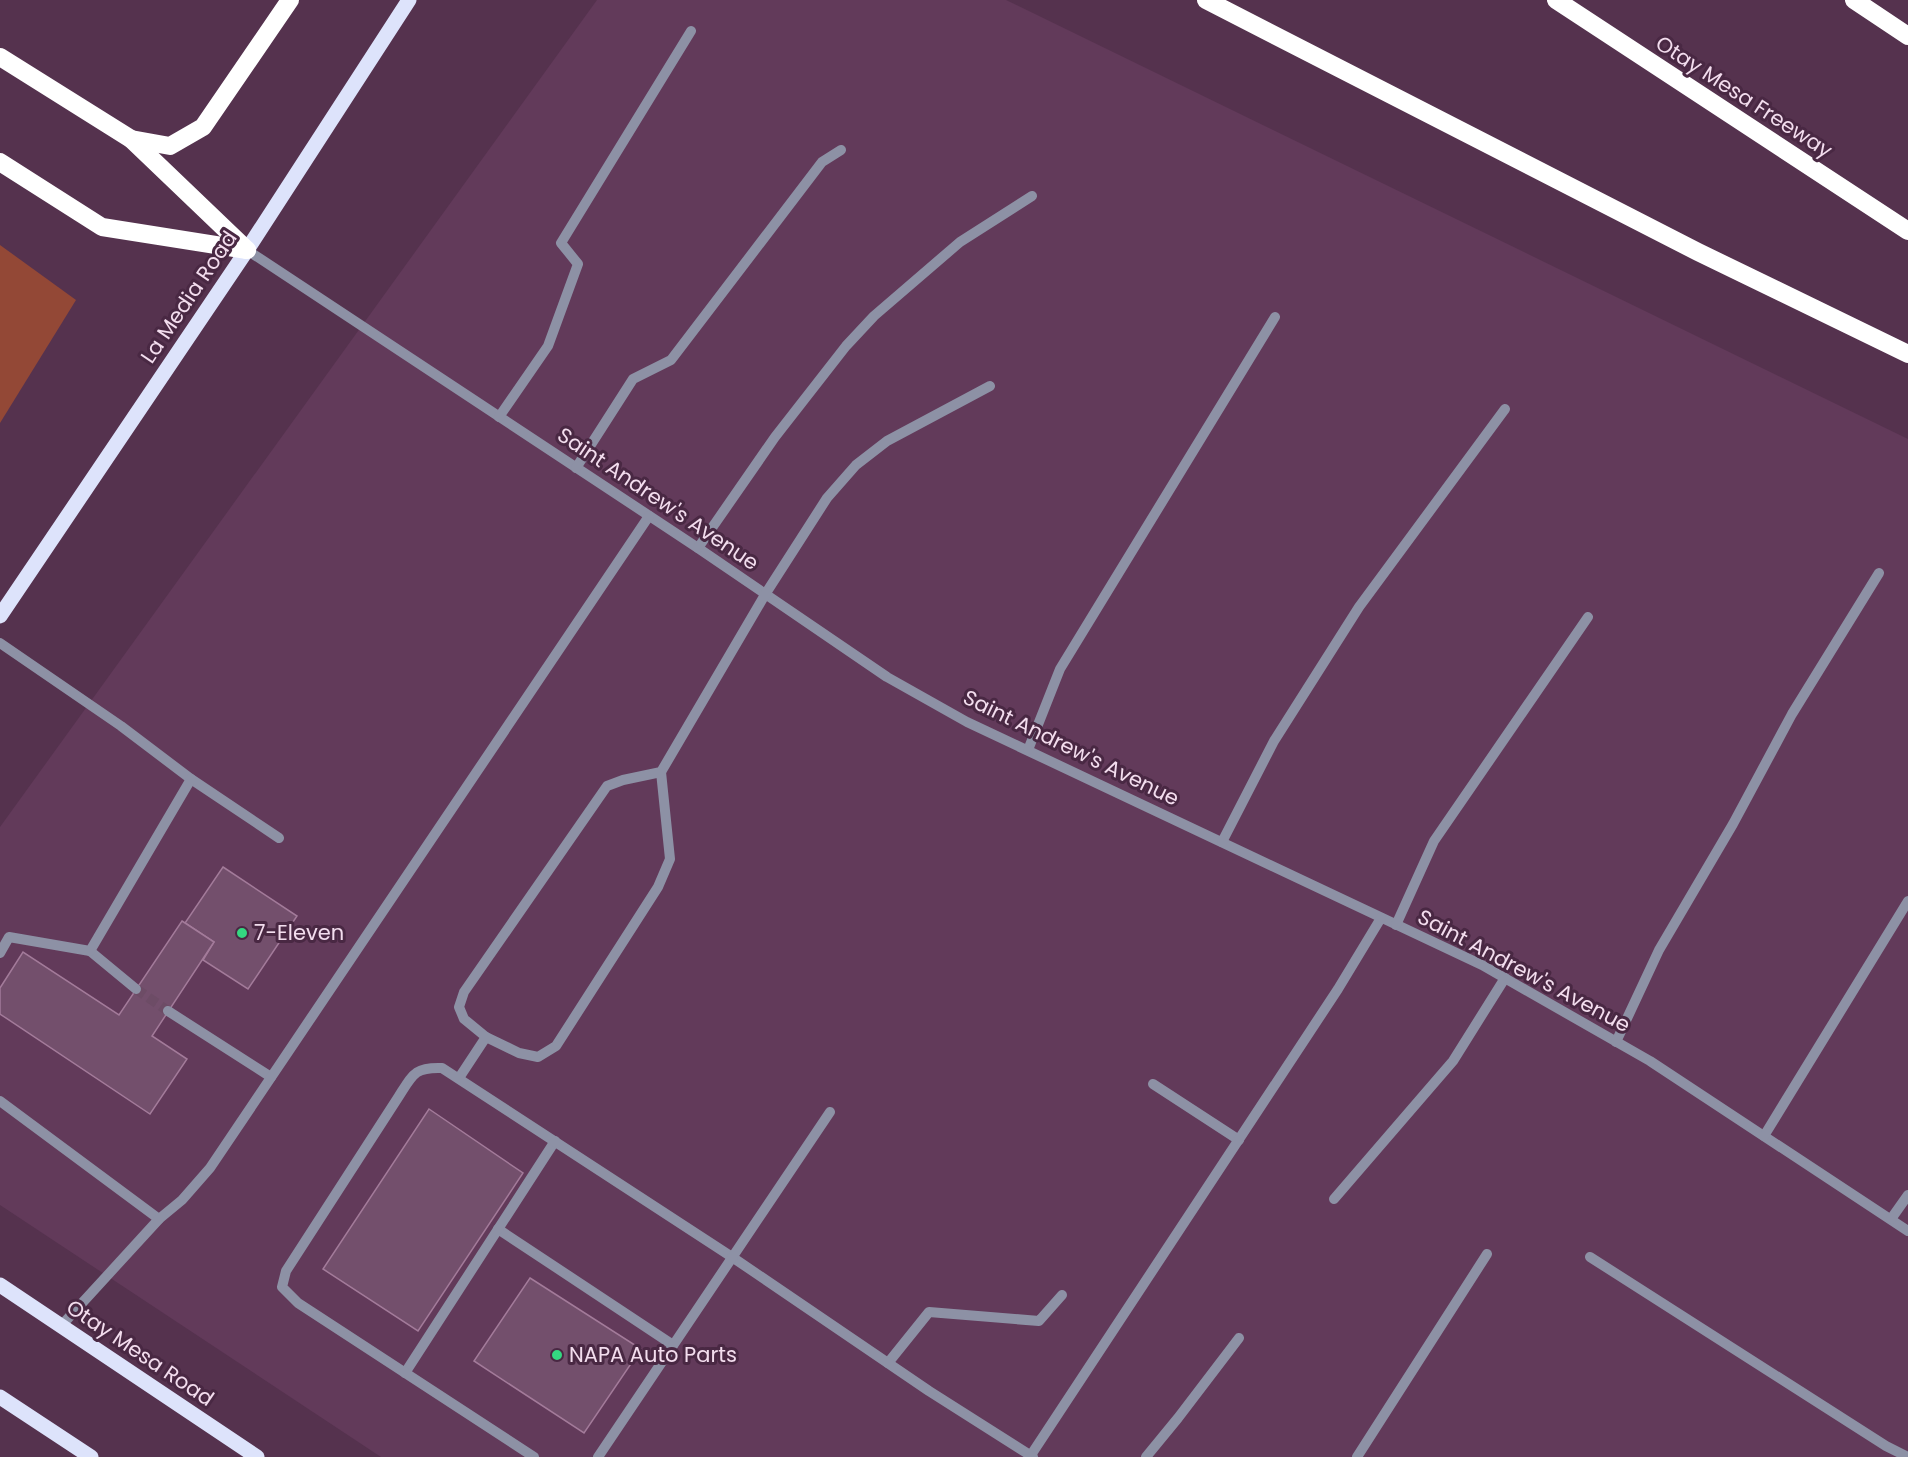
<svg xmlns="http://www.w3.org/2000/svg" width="1908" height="1457" font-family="Poppins,sans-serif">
	<rect width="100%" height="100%" fill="#55324e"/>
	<path fill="#623a5a" d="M 597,0 L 1006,0 L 1908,439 L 1908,1457 L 381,1457 L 0,1205 L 0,827 Z"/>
	<path fill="#934836" d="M 0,245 L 76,300 L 0,423 Z"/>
	<g fill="#734f6c" stroke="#a37b9a" stroke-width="1.5">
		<path d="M 223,867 L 297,916 L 248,989 L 203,960 L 214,942 L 185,923 Z"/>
		<path d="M 182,921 L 214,942 L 152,1036 L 187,1059 L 150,1114 L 0,1014 L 0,988 L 23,952 L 119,1015 Z"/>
		<path d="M 429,1109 L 523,1173 L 418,1331 L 323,1269 Z"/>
		<path d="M 530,1278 L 641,1349 L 584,1433 L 474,1361 Z"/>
	</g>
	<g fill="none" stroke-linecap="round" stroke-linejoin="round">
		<path stroke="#6d4c66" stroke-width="10" stroke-dasharray="10 5" stroke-linecap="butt" d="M 136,989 L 168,1011"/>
		<g stroke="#8d91a5" stroke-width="10">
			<path d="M 247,250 L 698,548 L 887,677 L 967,722 L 1482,965 L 1650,1061 L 1908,1231"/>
			<path d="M 499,417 L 548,346 L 578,264 L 561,243 L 691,31"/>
			<path d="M 576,468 L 633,379 L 671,360 L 822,162 L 841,150"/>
			<path d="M 698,548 L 775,437 L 846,346 L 874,316 L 960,242 L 1032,196"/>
			<path d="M 0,643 L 121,726 L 191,779 L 279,838"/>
			<path d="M 1028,750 L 1060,669 L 1275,317"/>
			<path d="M 1222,842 L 1274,741 L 1359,607 L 1505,409"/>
			<path d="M 1396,925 L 1434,841 L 1588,617"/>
			<path d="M 90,951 L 136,989"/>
			<path d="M 0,953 L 9,937 L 90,951 L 191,779"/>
			<path d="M 168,1011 L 271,1077"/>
			<path d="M 486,1037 L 519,1053 L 538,1057 L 556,1046 L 658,887 L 670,859 L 661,772"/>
			<path d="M 1616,1042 L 1659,950 L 1733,824 L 1792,714 L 1879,573"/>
			<path d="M 459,1078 L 486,1037 L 464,1019 L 459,1007 L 464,992 L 607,786 L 623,780 L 661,772 L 766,593 L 827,498 L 856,465 L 887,441 L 990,386"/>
			<path d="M 1153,1084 L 1239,1140"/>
			<path d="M 0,1101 L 159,1219"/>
			<path d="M 1764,1136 L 1908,901"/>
			<path d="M 1334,1199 L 1453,1061 L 1505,978"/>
			<path d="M 1891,1219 L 1908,1195"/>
			<path d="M 498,1229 L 673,1345"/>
			<path d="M 1590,1257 L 1886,1446 L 1908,1457"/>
			<path d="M 61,1326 L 159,1219 L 182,1200 L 210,1168 L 649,516"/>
			<path d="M 888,1363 L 929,1312 L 1039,1321 L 1062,1295"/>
			<path d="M 405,1373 L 555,1141"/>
			<path d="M 1031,1455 L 1338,989 L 1381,918"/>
			<path d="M 534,1457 L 298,1303 L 282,1287 L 286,1271 L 399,1096 C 413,1074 415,1067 442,1068 L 732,1257 L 929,1391 L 1033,1457"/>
			<path d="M 598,1457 L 830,1112"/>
			<path d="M 1146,1457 L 1178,1418 L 1239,1338"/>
			<path d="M 1357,1457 L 1487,1254"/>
		</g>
		<g stroke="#dde3fb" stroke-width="15">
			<path d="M 0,616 L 247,250 L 409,0"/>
			<path d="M 0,1285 L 257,1457"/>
			<path d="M 0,1397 L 91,1457"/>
		</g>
		<g stroke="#fff" stroke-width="18">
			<path d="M 1206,0 L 1698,252 L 1908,354"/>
			<path d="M 1556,0 L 1908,231"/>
			<path d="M 1854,0 L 1908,36"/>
			<path d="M 0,57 L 131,139 L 247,250"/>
			<path d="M 131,139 L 170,146 L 203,127 L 290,0"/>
			<path d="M 0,162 L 102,227 L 247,250"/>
		</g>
	</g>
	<g fill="#34d881" stroke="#492843" stroke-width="2">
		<circle cx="242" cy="933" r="6"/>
		<circle cx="557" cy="1355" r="6"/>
	</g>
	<g text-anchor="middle" stroke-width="6" stroke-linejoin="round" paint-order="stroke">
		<g font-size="21" fill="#f3ddee" stroke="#492843">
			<text transform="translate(1744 97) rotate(33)" y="7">Otay Mesa Freeway</text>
			<text transform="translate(189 297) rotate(-56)" y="7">La Media Road</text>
			<text transform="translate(658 499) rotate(34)" y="7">Saint Andrew's Avenue</text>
			<text transform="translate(1071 748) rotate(26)" y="7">Saint Andrew's Avenue</text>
			<text transform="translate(1524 971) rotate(28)" y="7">Saint Andrew's Avenue</text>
			<text transform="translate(140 1353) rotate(34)" y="7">Otay Mesa Road</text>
		</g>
		<g font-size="21" fill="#f3ddee" stroke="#492843" text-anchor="start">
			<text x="254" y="940">7-Eleven</text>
			<text x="569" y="1362">NAPA Auto Parts</text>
		</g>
	</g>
</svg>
